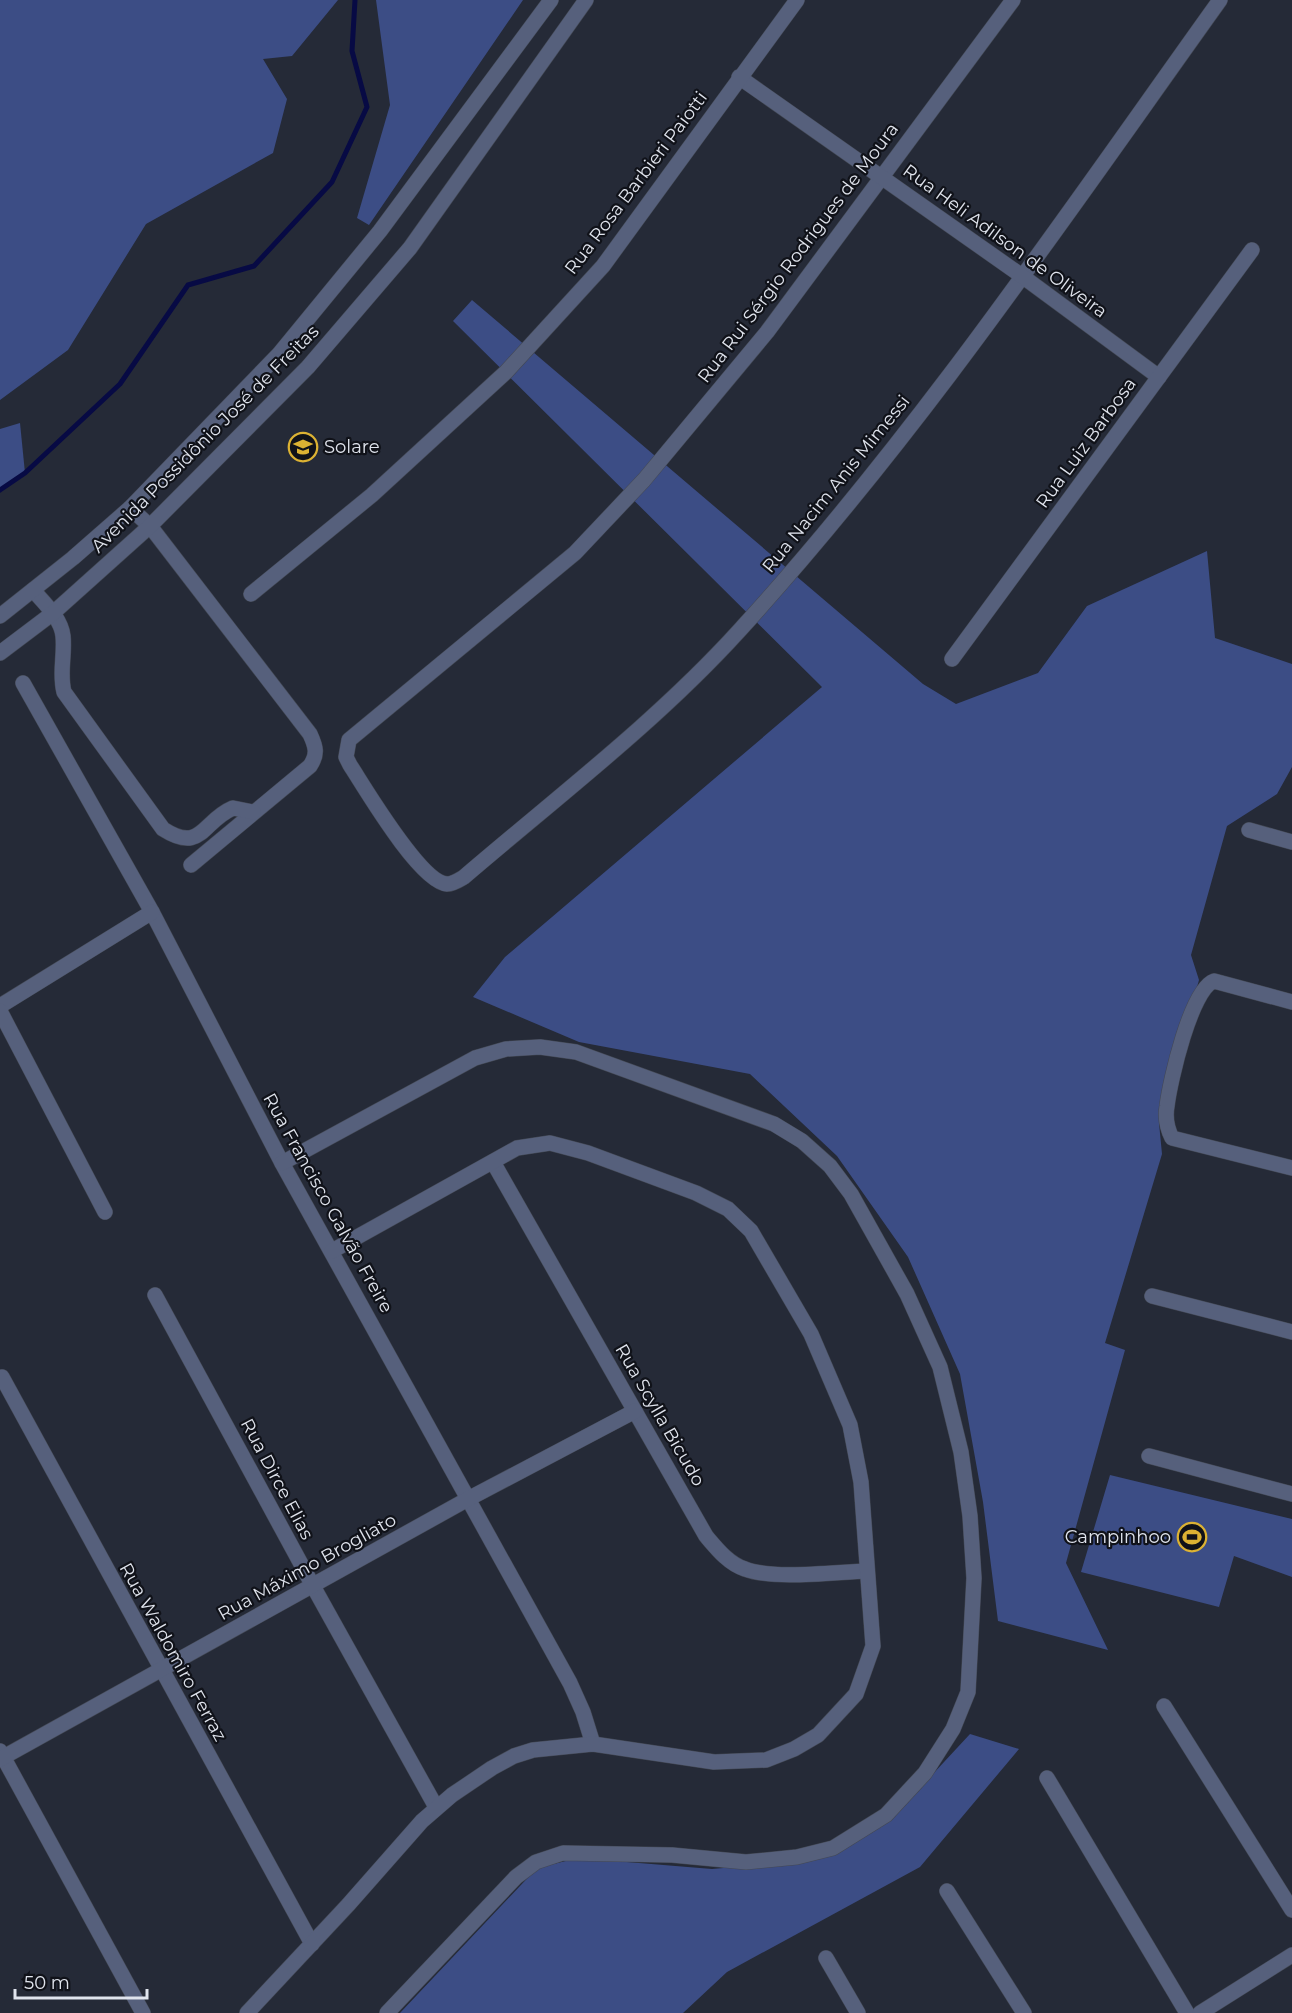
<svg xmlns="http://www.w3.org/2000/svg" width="1292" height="2013" font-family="Montserrat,sans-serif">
	<rect width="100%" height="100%" fill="#252a37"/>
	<g fill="#3c4d85">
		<path d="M 0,0 L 338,0 L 292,56 L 263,59 L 287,99 L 273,153 L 146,224 L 68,350 L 0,400 Z"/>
		<path d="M 376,0 L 523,0 L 369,225 L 357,218 L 390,105 Z"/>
		<path d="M 472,300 L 923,684 L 956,704 L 1038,673 L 1087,606 L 1207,551 L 1215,638 L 1292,664 L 1292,767 L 1277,794 L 1227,826 L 1191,955 L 1199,980 L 1159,1123 L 1162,1154 L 1105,1343 L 1125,1350 L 1066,1563 L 1108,1650 L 998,1621 L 983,1502 L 960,1374 L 908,1257 L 837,1156 L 750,1074 L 579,1042 L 473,997 L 505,957 L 822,687 L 453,321 Z"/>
		<path d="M 20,423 L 25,473 L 0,490 L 0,429 Z"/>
		<path d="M 1110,1475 L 1292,1519 L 1292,1577 L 1234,1556 L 1219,1607 L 1081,1572 Z"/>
		<path d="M 970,1734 L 1019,1749 L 920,1867 L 727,1972 L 683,2013 L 400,2013 L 537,1868 L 578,1858 L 712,1869 L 807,1861 L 893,1817 Z"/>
	</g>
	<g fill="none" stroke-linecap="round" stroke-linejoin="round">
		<path stroke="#070a44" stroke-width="5" d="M 0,490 L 25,473 L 120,384 L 188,285 L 254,266 L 332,182 L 367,107 L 352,51 L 355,0"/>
		<g stroke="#434854" stroke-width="16">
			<g id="minor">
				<path d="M 1013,0 L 767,332 L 644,480 L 575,553 L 349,740 L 346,757 L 350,765 C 365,788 420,882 447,884 C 453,884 459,880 464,877 C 556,798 656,722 738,632 C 917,436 1066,215 1220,0"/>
				<path d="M 739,77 L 1022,276 L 1159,377"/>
				<path d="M 130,508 L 150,526 L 310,734 C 316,747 318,754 310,766 L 191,865"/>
				<path d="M 33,590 C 44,603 61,618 63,636 C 65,656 59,673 64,692 L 163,829 C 202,854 202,821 233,808 L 253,812"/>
				<path d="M 251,594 L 372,495 L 506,372 L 603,266 L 797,0"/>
				<path d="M 0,616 L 73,558 L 130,508 L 279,354 L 380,231 L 551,0"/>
				<path d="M 0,653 L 53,613 L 150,526 L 308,367 L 410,248 L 586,0"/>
				<path d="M 952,659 L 1252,250"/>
				<path d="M 23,683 L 152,912 L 282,1163 L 570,1683 L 583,1712 L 593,1744"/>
				<path d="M 1249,830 L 1292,842"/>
				<path d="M 1292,1002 L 1214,981 C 1191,989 1170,1081 1167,1106 C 1165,1117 1167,1128 1172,1138 L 1292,1168"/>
				<path d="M 0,1006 L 152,912"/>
				<path d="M 0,1011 L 105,1212"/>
				<path d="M 493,1162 L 706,1536 C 717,1549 729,1564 745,1569 C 774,1580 835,1572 867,1571"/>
				<path d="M 282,1163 L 475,1058 L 506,1049 L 540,1047 L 576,1052 L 774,1124 L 802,1141 L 830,1166 L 851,1194 L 907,1294 L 940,1367 L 961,1452 L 970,1516 L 974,1578 L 968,1692 L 953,1729 L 925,1773 L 886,1815 L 833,1848 L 797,1857 L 746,1862 L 672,1855 L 563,1853 L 536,1862 L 516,1877 L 387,2013"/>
				<path d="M 155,1295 L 313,1586 L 436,1807"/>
				<path d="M 1152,1296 L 1292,1332"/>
				<path d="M 2,1377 L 312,1944"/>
				<path d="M 1149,1456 L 1292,1494"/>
				<path d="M 1164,1706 L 1292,1910"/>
				<path d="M 0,1751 L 143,2013"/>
				<path d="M 0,1759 L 468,1499 L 635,1411"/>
				<path d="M 1047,1778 L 1187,2013"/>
				<path d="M 947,1891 L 1024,2013"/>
				<path d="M 826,1958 L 858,2013"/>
				<path d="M 247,2013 L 348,1905 L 422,1821 L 452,1795 L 492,1768 L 514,1756 L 533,1750 L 593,1744 L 714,1762 L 766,1760 L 794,1749 L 818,1735 L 856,1694 L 873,1646 L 861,1482 L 850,1425 L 811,1334 L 751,1231 L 728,1209 L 696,1193 L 588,1153 L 550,1143 L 517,1148 L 332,1251"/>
				<path d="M 1200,2013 L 1292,1955"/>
			</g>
		</g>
		<use href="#minor" stroke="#56607c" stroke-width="15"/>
	</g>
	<defs>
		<g id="school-ring" transform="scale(1.5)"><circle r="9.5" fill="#101219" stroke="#dcb233" stroke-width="1.5"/><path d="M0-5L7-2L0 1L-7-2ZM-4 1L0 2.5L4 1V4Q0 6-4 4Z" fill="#dcb233"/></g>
		<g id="stadium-ring" transform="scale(1.5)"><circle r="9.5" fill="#101219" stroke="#dcb233" stroke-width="1.5"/><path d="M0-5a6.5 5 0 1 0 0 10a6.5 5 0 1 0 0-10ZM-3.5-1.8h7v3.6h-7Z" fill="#dcb233"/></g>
	</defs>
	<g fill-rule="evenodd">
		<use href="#school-ring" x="303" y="447"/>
		<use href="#stadium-ring" x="1192" y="1537"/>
	</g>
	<g text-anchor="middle" stroke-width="4.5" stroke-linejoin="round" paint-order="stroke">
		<g font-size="18" fill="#e0e4ed" stroke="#101219">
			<text transform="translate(636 183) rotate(-53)" y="6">Rua Rosa Barbieri Paiotti</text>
			<text transform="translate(1005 241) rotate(36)" y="6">Rua Heli Adilson de Oliveira</text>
			<text transform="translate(798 253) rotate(-53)" y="6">Rua Rui Sérgio Rodrigues de Moura</text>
			<text transform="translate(205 439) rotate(-45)" y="6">Avenida Possidônio José de Freitas</text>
			<text transform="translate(1086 443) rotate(-54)" y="6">Rua Luiz Barbosa</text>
			<text transform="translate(836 484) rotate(-51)" y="6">Rua Nacim Anis Mimessi</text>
			<text transform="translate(328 1203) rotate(61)" y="6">Rua Francisco Galvão Freire</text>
			<text transform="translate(660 1415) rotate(60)" y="6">Rua Scylla Bicudo</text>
			<text transform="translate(277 1479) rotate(62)" y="6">Rua Dirce Elias</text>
			<text transform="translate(307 1567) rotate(-29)" y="6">Rua Máximo Brogliato</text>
			<text transform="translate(173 1652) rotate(61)" y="6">Rua Waldomiro Ferraz</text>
		</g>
		<g font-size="18" fill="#e0e4ed" stroke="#101219" text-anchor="start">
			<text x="324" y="453">Solare</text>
			<text x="1171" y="1543" text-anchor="end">Campinhoo</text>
		</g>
	</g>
	<path d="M15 1989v9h132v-9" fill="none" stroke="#e0e4ed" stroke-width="3"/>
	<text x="24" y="1989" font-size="18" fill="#e0e4ed" stroke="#101219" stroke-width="4.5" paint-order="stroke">50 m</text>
</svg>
